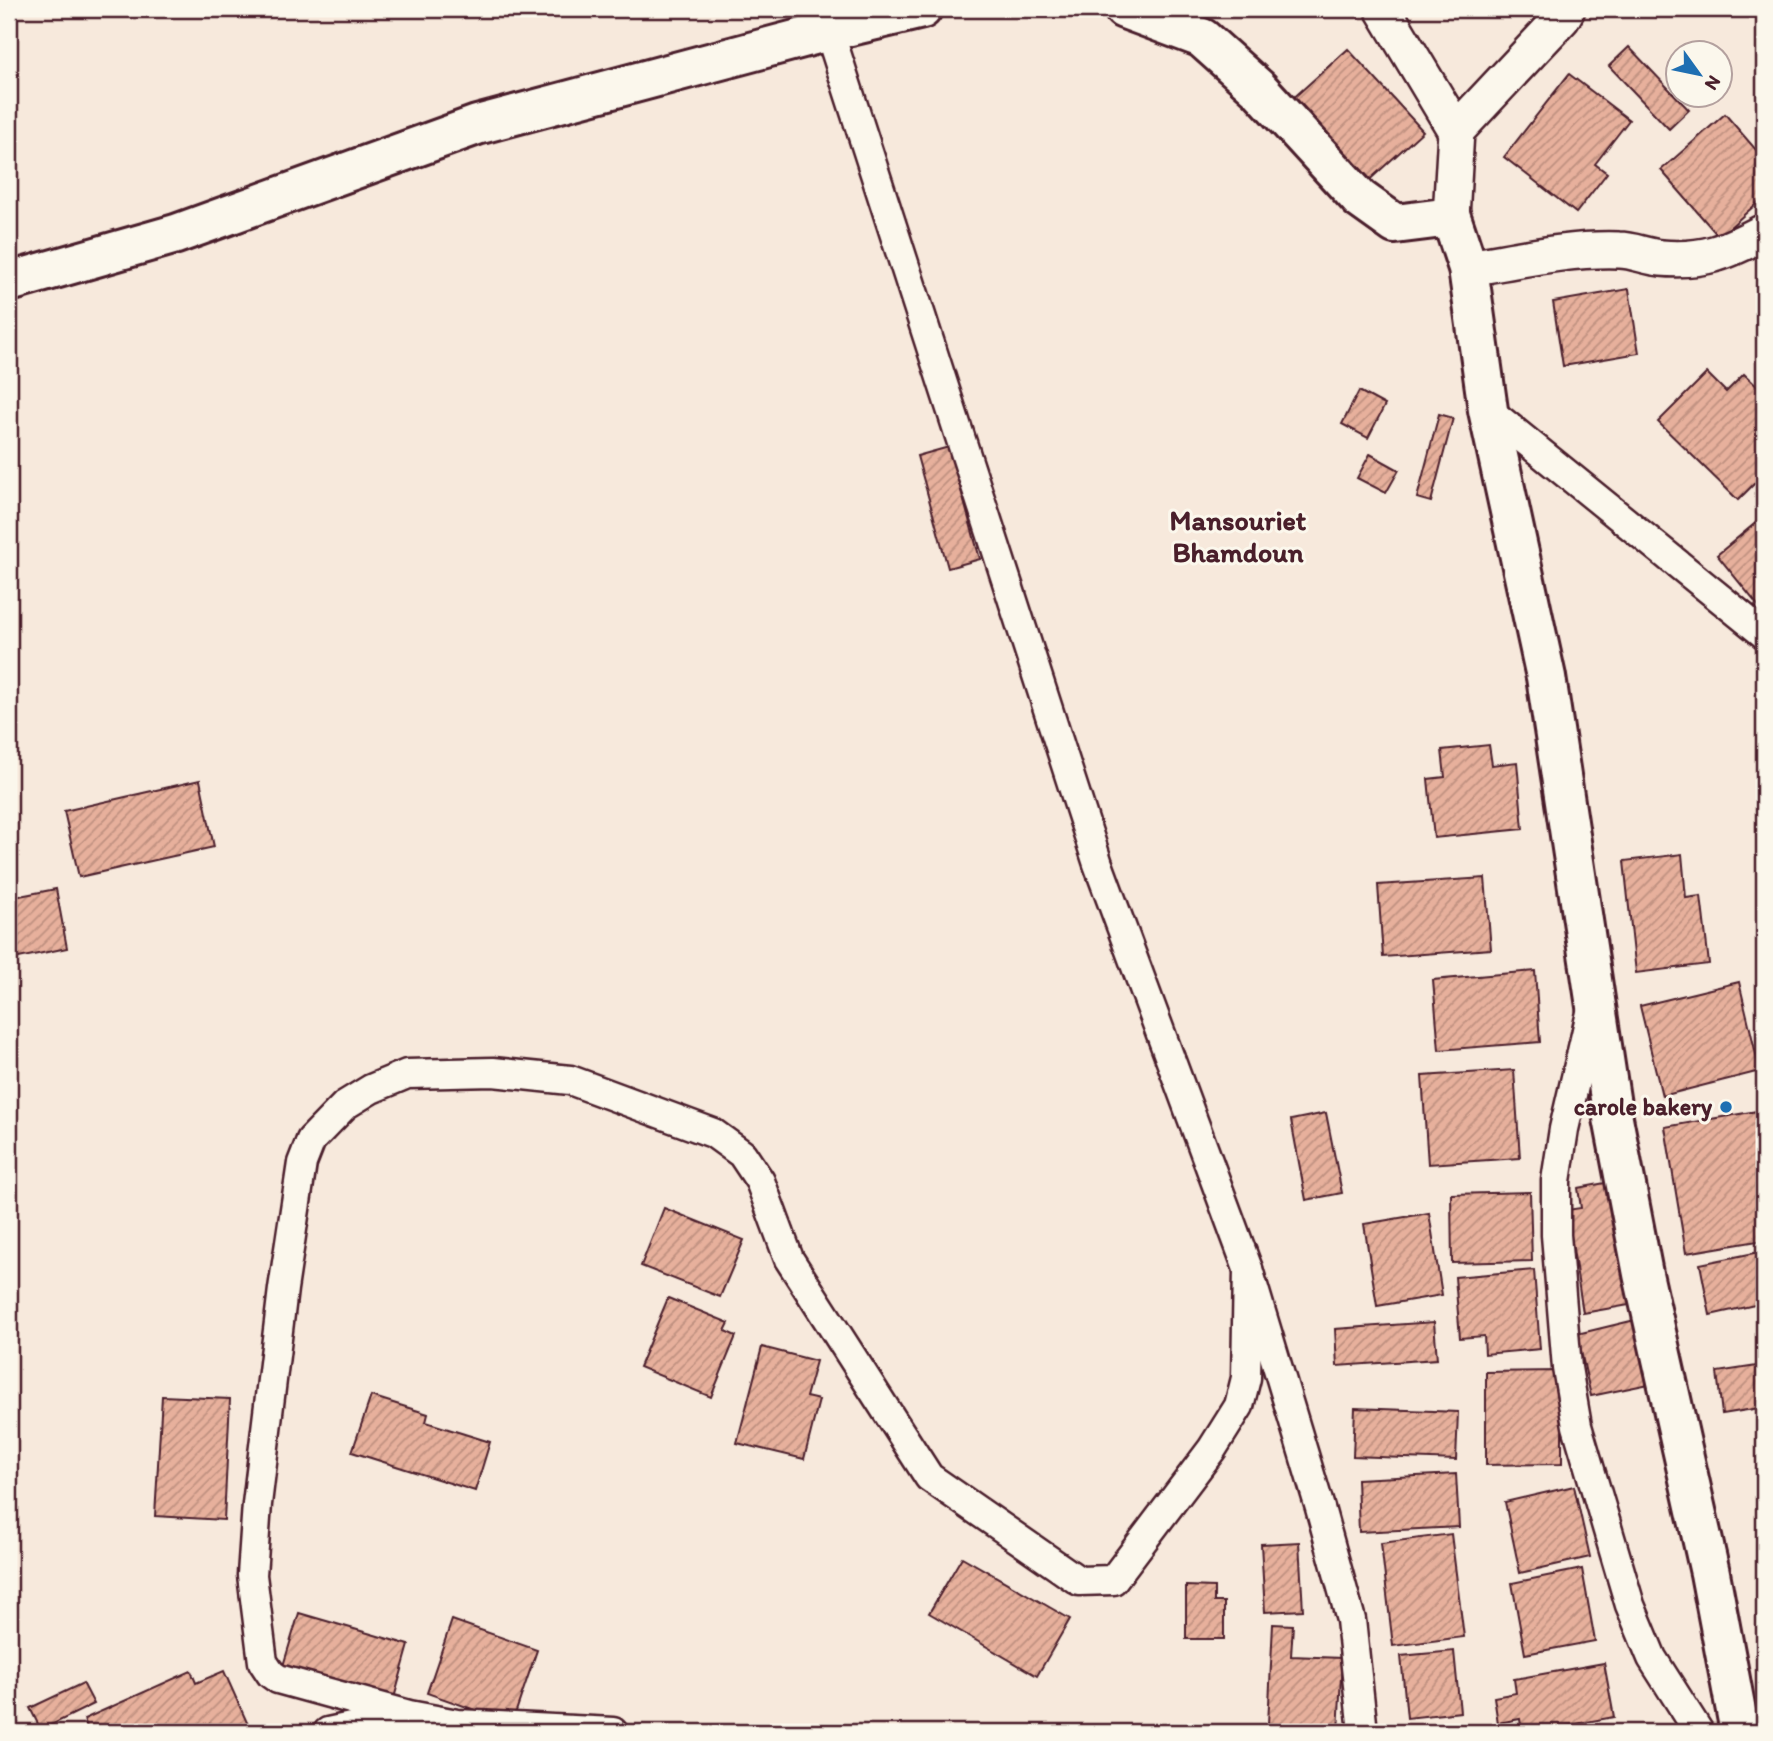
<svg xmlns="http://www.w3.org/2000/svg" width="1773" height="1741" font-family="Itim,sans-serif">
	<defs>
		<pattern id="building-hatch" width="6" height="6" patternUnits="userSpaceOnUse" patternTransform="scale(1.75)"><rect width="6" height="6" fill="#e7b09c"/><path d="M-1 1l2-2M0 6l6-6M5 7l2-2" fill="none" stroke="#bd8f7f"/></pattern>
	</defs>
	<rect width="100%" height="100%" fill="#f7e9dc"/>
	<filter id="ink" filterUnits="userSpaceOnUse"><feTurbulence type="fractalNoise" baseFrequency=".0143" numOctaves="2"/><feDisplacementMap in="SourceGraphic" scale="14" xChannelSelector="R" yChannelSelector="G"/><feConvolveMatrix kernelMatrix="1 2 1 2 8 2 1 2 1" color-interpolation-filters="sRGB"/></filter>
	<g filter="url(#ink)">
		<g fill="url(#building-hatch)" stroke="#4a1f2b" stroke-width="2">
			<path d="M 1629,47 L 1689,110 L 1669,129 L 1609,66 Z"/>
			<path d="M 1348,49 L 1423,131 L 1365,184 L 1290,101 Z"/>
			<path d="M 1569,74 L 1629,120 L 1595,164 L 1607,173 L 1576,213 L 1504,157 Z"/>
			<path d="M 1725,114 L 1764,159 L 1764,197 L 1719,237 L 1661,170 Z"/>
			<path d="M 1629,289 L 1639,353 L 1563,366 L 1553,302 Z"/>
			<path d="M 1707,373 L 1726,392 L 1744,374 L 1764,393 L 1764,424 L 1761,428 L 1764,431 L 1764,474 L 1738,500 L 1658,422 Z"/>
			<path d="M 1359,391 L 1385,405 L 1368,438 L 1342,424 Z"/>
			<path d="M 1439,414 L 1453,418 L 1431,502 L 1417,498 Z"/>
			<path d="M 949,447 L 980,559 L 948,568 L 917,456 Z"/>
			<path d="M 1370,454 L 1399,470 L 1386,493 L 1357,478 Z"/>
			<path d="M 1764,516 L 1764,613 L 1717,555 Z"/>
			<path d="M 1489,745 L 1492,765 L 1517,762 L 1523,829 L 1434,838 L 1428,779 L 1445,777 L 1442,750 Z"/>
			<path d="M 200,780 L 214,847 L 79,877 L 64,811 Z"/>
			<path d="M 1682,854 L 1686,898 L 1701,896 L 1709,964 L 1636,973 L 1624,861 Z"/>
			<path d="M 1485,878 L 1491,949 L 1383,957 L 1378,885 Z"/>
			<path d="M 56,889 L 67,948 L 9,960 L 9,898 Z"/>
			<path d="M 1535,971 L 1540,1042 L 1439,1050 L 1433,980 Z"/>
			<path d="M 1739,982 L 1760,1071 L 1662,1096 L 1640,1006 Z"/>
			<path d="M 1514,1070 L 1520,1158 L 1428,1164 L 1422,1076 Z"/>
			<path d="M 1757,1111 L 1764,1155 L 1764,1240 L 1686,1253 L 1665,1127 Z"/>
			<path d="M 1326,1113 L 1342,1193 L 1306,1200 L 1291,1120 Z"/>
			<path d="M 1616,1181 L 1635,1304 L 1583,1313 L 1567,1210 L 1581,1208 L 1578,1188 Z"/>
			<path d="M 1530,1192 L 1532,1261 L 1452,1263 L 1451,1194 Z"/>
			<path d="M 664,1208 L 744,1240 L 720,1297 L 641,1266 Z"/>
			<path d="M 1429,1213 L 1442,1295 L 1377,1306 L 1364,1224 Z"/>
			<path d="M 1764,1251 L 1764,1303 L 1710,1315 L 1700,1264 Z"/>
			<path d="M 1534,1270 L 1540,1349 L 1485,1354 L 1484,1336 L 1460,1338 L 1455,1277 Z"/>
			<path d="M 668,1298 L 729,1323 L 725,1331 L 736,1336 L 711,1397 L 639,1367 Z"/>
			<path d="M 1635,1320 L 1649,1384 L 1591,1396 L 1577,1334 Z"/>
			<path d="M 1434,1322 L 1437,1359 L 1337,1366 L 1335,1329 Z"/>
			<path d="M 762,1347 L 816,1361 L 806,1397 L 819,1400 L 804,1459 L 737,1443 Z"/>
			<path d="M 1764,1365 L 1764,1444 L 1760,1408 L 1722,1414 L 1717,1372 Z"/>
			<path d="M 1562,1371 L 1562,1464 L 1486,1465 L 1486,1372 Z"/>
			<path d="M 162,1396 L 230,1399 L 224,1520 L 155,1516 Z"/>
			<path d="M 371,1396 L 428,1414 L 426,1422 L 490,1442 L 475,1491 L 352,1452 Z"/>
			<path d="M 1355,1408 L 1458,1412 L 1456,1460 L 1353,1456 Z"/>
			<path d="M 1456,1474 L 1459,1527 L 1359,1532 L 1357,1479 Z"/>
			<path d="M 1574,1486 L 1590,1557 L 1520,1573 L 1505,1502 Z"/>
			<path d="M 1451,1534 L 1464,1637 L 1393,1646 L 1381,1543 Z"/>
			<path d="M 1299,1542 L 1303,1610 L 1265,1612 L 1261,1544 Z"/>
			<path d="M 962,1557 L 1070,1619 L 1037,1676 L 929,1613 Z"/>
			<path d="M 1582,1569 L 1595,1641 L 1525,1654 L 1512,1583 Z"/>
			<path d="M 1186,1586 L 1214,1587 L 1214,1602 L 1224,1602 L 1224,1639 L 1186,1639 Z"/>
			<path d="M 299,1613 L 409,1645 L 394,1698 L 283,1666 Z"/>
			<path d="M 452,1620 L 537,1650 L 512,1723 L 427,1693 Z"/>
			<path d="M 1273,1624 L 1293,1625 L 1291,1656 L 1342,1658 L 1338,1732 L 1296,1732 L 1296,1725 L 1268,1724 Z"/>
			<path d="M 1454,1651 L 1460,1712 L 1407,1718 L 1401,1656 Z"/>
			<path d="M 1604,1663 L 1614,1717 L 1532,1732 L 1522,1732 L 1520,1719 L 1498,1723 L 1494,1697 L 1516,1693 L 1514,1679 Z"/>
			<path d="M 191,1671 L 196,1683 L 224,1671 L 249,1727 L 237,1732 L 89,1732 L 84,1719 Z"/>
			<path d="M 83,1683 L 94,1704 L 41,1730 L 30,1708 Z"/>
		</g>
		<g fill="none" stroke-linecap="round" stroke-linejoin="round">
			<g stroke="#4a1f2b" stroke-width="33">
				<g id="minor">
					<path d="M 829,31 L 1098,864 L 1248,1269 L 1320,1508 L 1351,1620 L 1363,1732"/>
					<path d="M 1488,410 L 1764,634"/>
					<path d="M 1591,1013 L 1564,1129 L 1556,1181 L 1556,1235 L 1567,1368 L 1577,1426 L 1630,1605 L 1652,1658 L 1699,1732"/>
					<path d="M 328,1732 L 403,1716"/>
					<path d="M 613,1732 L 457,1724 L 409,1715 L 278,1679 L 271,1674 L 263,1662 L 252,1575 L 257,1504 L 283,1289 L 302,1163 L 311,1140 L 345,1105 L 371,1089 L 407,1074 L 493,1072 L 570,1080 L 713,1133 L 742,1154 L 760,1181 L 789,1259 L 929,1477 L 1079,1581 L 1113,1580 L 1212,1449 L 1239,1406 L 1246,1378 L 1248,1269"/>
				</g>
			</g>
			<g stroke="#4a1f2b" stroke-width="40">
				<g id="tertiary">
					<path d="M 1383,9 L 1456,131"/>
					<path d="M 1451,217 L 1456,131 L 1562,18 L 1567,9"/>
					<path d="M 1468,268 C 1518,260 1569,248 1619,250 C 1633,250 1647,257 1661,258 C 1704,262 1728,251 1764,232"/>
				</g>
			</g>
			<g stroke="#4a1f2b" stroke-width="44">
				<g id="secondary">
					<path d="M 1124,9 L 1202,38 L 1259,89 L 1360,199 L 1395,224 L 1451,217 L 1468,268 L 1488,410 L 1546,677 L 1613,1118 L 1643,1274 L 1710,1573 L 1740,1732"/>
					<path d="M 9,282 L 176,234 L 477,125 L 829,31 L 922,9"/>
				</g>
			</g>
			<use href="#minor" stroke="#fbf7ec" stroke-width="28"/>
			<use href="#tertiary" stroke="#fbf7ec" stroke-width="35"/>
			<use href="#secondary" stroke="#fbf7ec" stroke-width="38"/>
		</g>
	</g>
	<circle fill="#1f6fb2" stroke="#fbf7ec" stroke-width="2.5" cx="1726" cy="1107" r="7"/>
	<g text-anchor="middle" stroke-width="6" stroke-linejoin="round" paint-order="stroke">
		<g font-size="24" font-weight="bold" fill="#4a1f2b" stroke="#fbf7ec" text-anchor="end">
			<text x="1712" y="1115">carole bakery</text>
		</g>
		<g font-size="28" font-weight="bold" fill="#4a1f2b" stroke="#fbf7ec">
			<text x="1238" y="530">Mansouriet<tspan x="1238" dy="32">Bhamdoun</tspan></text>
		</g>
	</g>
	<rect width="1773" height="1741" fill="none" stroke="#fbf7ec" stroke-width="35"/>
	<rect x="18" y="18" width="1738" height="1706" fill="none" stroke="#4a1f2b" stroke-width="2.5" filter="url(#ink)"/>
	<g transform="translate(1699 74) rotate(123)"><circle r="33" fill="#fbf7ec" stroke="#b4a19f" stroke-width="2"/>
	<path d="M0-5L12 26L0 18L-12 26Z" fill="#1f6fb2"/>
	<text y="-10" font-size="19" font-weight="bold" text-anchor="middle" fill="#4a1f2b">N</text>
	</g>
</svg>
